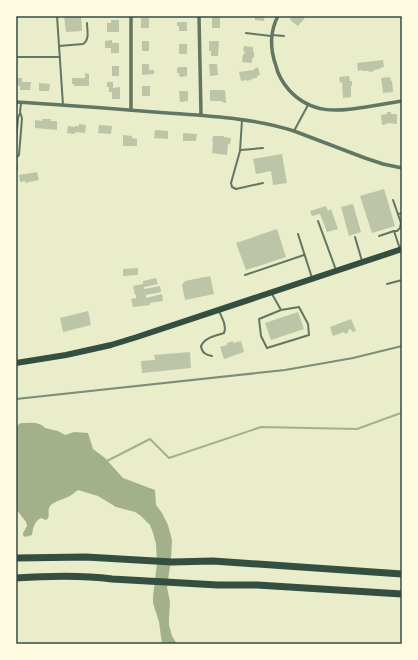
<svg xmlns="http://www.w3.org/2000/svg" width="418" height="660" font-family="'Fira Sans',sans-serif">
	<rect width="100%" height="100%" fill="#e9edc9"/>
	<path fill="#a3b18a" d="M 21,423 C 30,423 39,421 45,428 L 58,431 L 65,435 L 74,432 L 88,433 L 93,449 L 105,458 L 123,478 L 155,490 L 156,505 L 162,513 L 168,525 L 172,540 L 171,559 L 167,587 L 170,602 L 169,618 L 169,625 L 172,636 L 177,644 L 162,644 L 159,622 L 153,603 L 153,597 L 157,563 L 156,544 L 153,533 L 150,525 L 141,516 L 135,512 L 116,507 L 98,496 L 78,490 C 75,492 73,494 70,496 C 64,499 58,500 52,504 C 45,510 52,516 46,520 L 41,518 C 34,522 33,528 32,535 L 25,537 L 23,535 L 23,533 L 27,526 L 26,522 L 16,509 L 16,430 L 18,425 Z"/>
	<g fill="none" stroke-linecap="round" stroke-linejoin="round">
		<path stroke="#a3b18a" stroke-width="2" d="M 105,462 L 150,439 L 169,458 L 261,427 L 357,429 L 398,414 L 402,413"/>
	</g>
	<g fill="#bcc5a7">
		<path d="M 64,16 L 81,16 L 82,31 L 66,32 Z"/>
		<rect x="212" y="16" width="8" height="12"/>
		<path d="M 255,16 L 265,16 L 264,21 L 255,20 Z"/>
		<path d="M 292,16 L 294,17 L 295,16 L 304,16 L 303,17 L 305,18 L 298,26 L 290,20 Z"/>
		<rect x="141" y="18" width="8" height="10"/>
		<path d="M 111,20 L 119,20 L 119,32 L 107,32 L 107,23 L 111,23 Z"/>
		<path d="M 177,22 L 187,22 L 187,31 L 179,31 L 179,26 L 177,26 Z"/>
		<path d="M 112,40 L 112,43 L 119,43 L 119,53 L 111,53 L 111,48 L 105,48 L 105,41 Z"/>
		<rect x="142" y="41" width="7" height="10"/>
		<path d="M 209,41 L 219,41 L 218,56 L 211,56 L 211,51 L 209,51 Z"/>
		<rect x="179" y="44" width="8" height="10"/>
		<path d="M 244,46 L 253,47 L 253,52 L 254,52 L 254,58 L 252,58 L 252,63 L 242,62 L 243,54 L 244,54 L 245,52 L 243,51 Z"/>
		<path d="M 383,60 L 384,67 L 380,68 L 380,69 L 374,70 L 374,71 L 369,72 L 369,71 L 362,71 L 362,70 L 358,71 L 357,63 Z"/>
		<path d="M 142,64 L 149,64 L 149,70 L 154,70 L 154,74 L 142,75 Z"/>
		<path d="M 209,64 L 217,64 L 218,75 L 210,76 Z"/>
		<rect x="112" y="66" width="7" height="10"/>
		<path d="M 179,67 L 187,67 L 187,76 L 180,77 L 180,76 L 179,76 L 179,73 L 177,73 L 177,68 Z"/>
		<path d="M 258,67 L 260,75 L 257,76 L 257,78 L 251,79 L 251,80 L 246,81 L 246,80 L 241,81 L 239,72 L 254,70 L 254,69 Z"/>
		<path d="M 85,73 L 89,74 L 89,86 L 74,86 L 74,84 L 72,84 L 72,78 L 85,78 Z"/>
		<path d="M 349,76 L 350,81 L 352,81 L 352,86 L 351,86 L 351,97 L 343,98 L 342,82 L 340,83 L 339,77 Z"/>
		<path d="M 390,77 L 391,81 L 392,81 L 393,92 L 383,93 L 381,78 Z"/>
		<path d="M 16,78 L 22,78 L 22,82 L 31,82 L 30,90 L 20,90 L 20,86 L 16,85 Z"/>
		<path d="M 107,82 L 113,82 L 113,88 L 120,87 L 120,99 L 112,99 L 112,92 L 109,92 L 109,87 L 107,87 Z"/>
		<path d="M 39,83 L 50,84 L 49,91 L 39,91 Z"/>
		<rect x="142" y="86" width="8" height="10"/>
		<path d="M 210,90 L 225,90 L 226,103 L 222,102 L 222,101 L 210,101 Z"/>
		<path d="M 179,91 L 188,91 L 188,101 L 180,102 Z"/>
		<path d="M 387,112 L 391,112 L 391,114 L 397,114 L 397,124 L 387,123 L 387,124 L 382,125 L 381,115 L 387,114 Z"/>
		<path d="M 42,119 L 51,119 L 51,121 L 57,121 L 57,130 L 35,128 L 35,120 L 42,121 Z"/>
		<path d="M 79,124 L 86,125 L 85,133 L 75,132 L 75,134 L 67,133 L 68,126 L 75,127 L 75,126 L 79,126 Z"/>
		<path d="M 99,125 L 112,126 L 111,134 L 98,133 Z"/>
		<path d="M 155,130 L 168,131 L 168,139 L 154,138 Z"/>
		<path d="M 183,133 L 197,134 L 196,141 L 183,141 Z"/>
		<path d="M 123,135 L 132,136 L 132,138 L 137,139 L 137,146 L 123,146 Z"/>
		<path d="M 213,136 L 224,136 L 224,137 L 231,138 L 230,144 L 228,144 L 227,155 L 212,153 L 213,142 L 212,142 Z"/>
		<path d="M 282,154 L 287,183 L 273,185 L 271,171 L 256,174 L 253,159 Z"/>
		<path d="M 37,172 L 39,180 L 25,183 L 25,181 L 20,182 L 19,175 Z"/>
		<path d="M 384,189 L 395,226 L 372,233 L 360,196 Z"/>
		<path d="M 353,204 L 361,232 L 349,236 L 341,207 Z"/>
		<path d="M 326,206 L 328,211 L 331,209 L 338,229 L 327,232 L 320,214 L 312,216 L 310,211 Z"/>
		<path d="M 277,229 L 286,257 L 246,270 L 236,243 Z"/>
		<path d="M 138,268 L 138,275 L 123,276 L 123,269 Z"/>
		<path d="M 210,276 L 214,294 L 185,300 L 182,285 L 185,281 Z"/>
		<path d="M 156,278 L 158,284 L 144,287 L 144,289 L 160,286 L 161,292 L 146,295 L 146,298 L 162,294 L 163,301 L 150,303 L 150,305 L 133,307 L 131,299 L 136,298 L 136,295 L 135,295 L 133,286 L 143,284 L 143,281 Z"/>
		<path d="M 88,311 L 91,325 L 63,332 L 60,318 Z"/>
		<path d="M 298,312 L 304,329 L 271,340 L 265,323 Z"/>
		<path d="M 351,319 L 356,331 L 352,332 L 351,329 L 348,330 L 349,332 L 345,334 L 344,332 L 333,336 L 330,327 Z"/>
		<path d="M 233,341 L 233,343 L 241,341 L 244,352 L 224,359 L 220,347 L 227,345 L 227,343 Z"/>
		<path d="M 190,352 L 191,368 L 142,373 L 141,361 L 155,360 L 154,355 Z"/>
	</g>
	<g fill="none" stroke-linecap="round" stroke-linejoin="round">
		<g stroke="#617663" stroke-width="2">
			<path d="M 57,16 L 63,105"/>
			<path d="M 246,33 L 271,36"/>
			<path d="M 272,35 L 284,36"/>
			<path d="M 59,46 L 83,44 C 90,40 87,30 87,23"/>
			<path d="M 16,57 L 60,57"/>
			<path d="M 242,120 L 240,151 L 231,183 L 232,187 L 236,189 L 263,183"/>
			<path d="M 294,131 L 308,105"/>
			<path d="M 16,142 L 18,118 L 20,113"/>
			<path d="M 241,150 L 263,148"/>
			<path d="M 16,158 L 19,155 L 22,118 L 20,112 L 21,103"/>
			<path d="M 16,159 L 17,169"/>
			<path d="M 393,200 L 401,223 L 400,228 L 397,231 L 394,231 L 400,249"/>
			<path d="M 398,214 L 402,213"/>
			<path d="M 318,221 L 336,270"/>
			<path d="M 298,234 L 312,278"/>
			<path d="M 379,236 L 394,231"/>
			<path d="M 355,237 L 362,261"/>
			<path d="M 245,275 L 304,255"/>
			<path d="M 387,284 L 402,280"/>
			<path d="M 272,294 L 281,310 L 259,319 L 261,336 L 267,348 L 309,335 L 308,324 L 299,307 L 281,310"/>
			<path d="M 212,356 C 206,355 202,353 201,346 C 205,337 216,336 224,333 C 227,326 222,318 219,311"/>
		</g>
		<g stroke="#617663" stroke-width="3.5">
			<path d="M 199,16 L 201,115"/>
			<path d="M 278,16 C 269,33 270,49 276,66 C 278,75 283,83 289,90 C 311,114 337,112 366,107 C 378,105 390,103 402,101"/>
			<path d="M 16,102 C 67,105 117,109 168,113 C 210,116 253,118 294,131 L 365,158 L 383,164 L 402,168"/>
			<path d="M 131,110 L 131,16"/>
		</g>
		<path stroke="#344e41" stroke-width="6" d="M 16,363 L 66,355 L 111,345 L 137,337 L 402,249"/>
		<g stroke="#344e41" stroke-width="7">
			<path d="M 16,558 L 86,557 L 172,562 L 213,561 L 402,574"/>
			<path d="M 16,578 C 48,576 81,575 112,579 L 218,585 L 257,585 L 402,594"/>
		</g>
		<path stroke="#7c8e77" stroke-width="2" d="M 16,399 L 285,370 L 353,358 L 402,346"/>
	</g>
	<rect width="418" height="660" fill="none" stroke="#fefae0" stroke-width="34"/>
	<rect x="17" y="17" width="384" height="626" fill="none" stroke="#344e41" stroke-width="1.5"/>
</svg>
